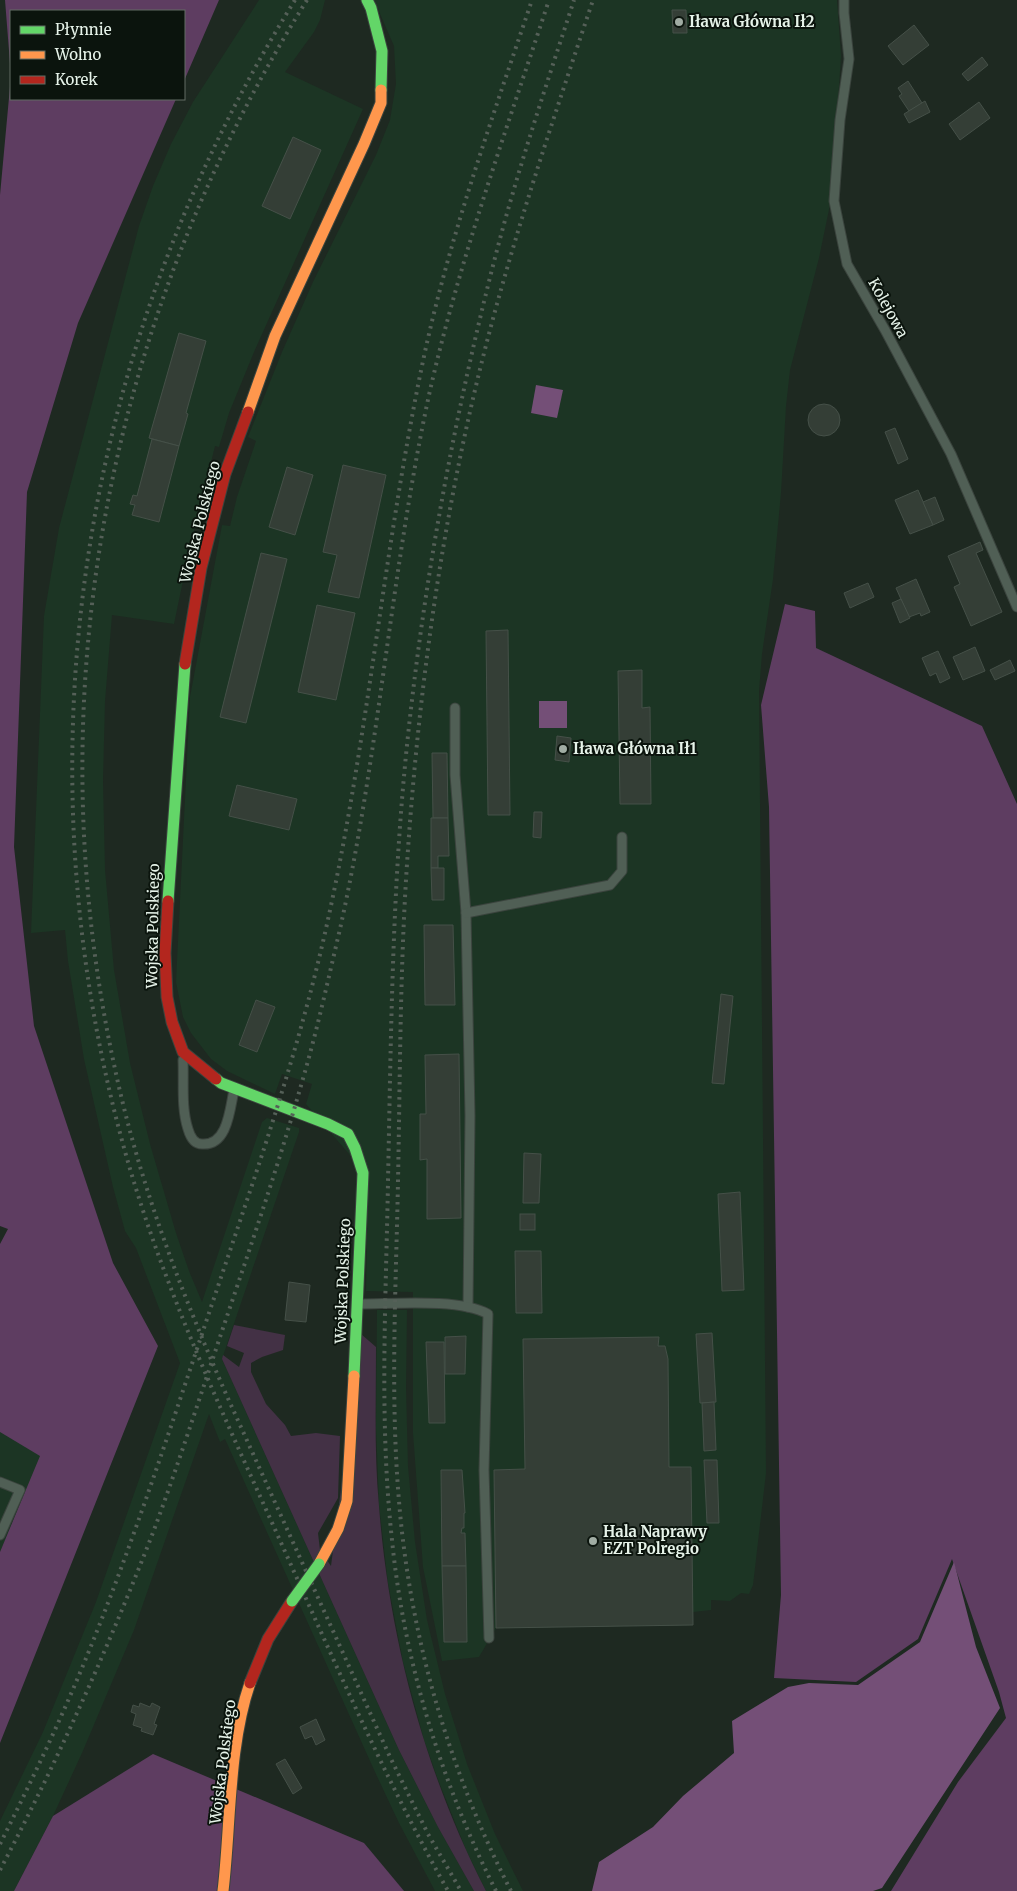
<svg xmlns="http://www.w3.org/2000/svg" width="1017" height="1891" font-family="Merriweather,serif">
	<rect width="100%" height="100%" fill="#1e2921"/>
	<g fill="#1c3524">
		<path d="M 259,0 L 325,0 L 320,20 L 314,32 L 285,72 L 363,109 L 254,352 L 229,413 L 219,447 L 215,446 L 190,547 L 174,624 L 112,615 L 105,701 L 103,781 L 105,870 L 114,970 L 130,1063 L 150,1144 L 176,1233 L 189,1271 L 202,1302 L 262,1122 L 267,1118 L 299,1128 L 299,1132 L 222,1359 L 399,1750 L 438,1827 L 474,1891 L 435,1891 L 399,1823 L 375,1772 L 225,1439 L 220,1442 L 209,1414 L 134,1630 L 82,1753 L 53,1816 L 14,1891 L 0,1891 L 0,1821 L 43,1732 L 96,1602 L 180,1363 L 136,1248 L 125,1231 L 113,1187 L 84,1059 L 68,961 L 65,930 L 31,933 L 44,616 L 59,528 L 139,226 L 153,186 L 171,144 L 193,102 Z"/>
		<path d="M 374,0 L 837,0 L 841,56 L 832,195 L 819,258 L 790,370 L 786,406 L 781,493 L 773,579 L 762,654 L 759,691 L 766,1473 L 753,1585 L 749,1594 L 741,1593 L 730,1601 L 711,1600 L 711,1610 L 693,1612 L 693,1625 L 496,1628 L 479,1657 L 442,1661 L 423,1567 L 413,1433 L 413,1292 L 366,1291 L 368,1176 L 306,1104 L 312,1084 L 282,1074 L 275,1094 L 227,1071 L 211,1059 L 191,1033 L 183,1017 L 176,982 L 190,697 L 222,525 L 230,526 L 237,497 L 256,441 L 248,437 L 282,352 L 313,282 L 376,155 L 390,120 L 396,84 L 394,46 Z"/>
		<path d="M 377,1310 L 407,1310 L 406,1388 L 408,1466 L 415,1542 L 427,1620 L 445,1694 L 467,1764 L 495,1834 L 523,1891 L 486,1891 L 466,1850 L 437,1777 L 424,1740 L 403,1662 L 388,1583 L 379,1505 L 376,1426 Z"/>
		<path d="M 0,1432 L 41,1456 L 0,1552 Z"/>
	</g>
	<path fill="#433145" d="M 234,1325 L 285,1335 L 283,1350 L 262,1357 L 251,1363 L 251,1372 L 266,1404 L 285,1425 L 291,1436 L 316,1433 L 340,1436 L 338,1498 L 318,1533 L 320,1550 L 331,1566 L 361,1334 L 376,1347 C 376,1400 374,1453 379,1506 C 389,1638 425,1773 486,1891 L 474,1891 L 438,1827 L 399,1750 L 222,1359 L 223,1355 L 239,1367 L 244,1353 L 227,1346 Z"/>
	<g fill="#5e3d61">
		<path d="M 5,0 L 219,0 L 184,81 L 184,11 L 11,11 L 11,99 L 176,99 L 78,323 L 27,492 L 14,847 L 34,1026 L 113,1263 L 158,1346 L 0,1743 L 0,1552 L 40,1456 L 0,1432 L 0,1244 L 8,1229 L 0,1226 L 0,195 L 11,76 Z"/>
		<path d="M 785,604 L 815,611 L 816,648 L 982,726 L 1017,804 L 1017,1891 L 891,1891 L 958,1782 L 1006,1718 L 999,1692 L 952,1559 L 918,1639 L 856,1682 L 774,1678 L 781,1595 L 769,807 L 761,705 Z"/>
		<path d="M 153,1754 L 364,1843 L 404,1891 L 14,1891 L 53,1816 Z"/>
	</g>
	<g fill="#744f77">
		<path d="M 536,385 L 563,390 L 557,418 L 531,413 Z"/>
		<rect x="539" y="701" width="28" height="27"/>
		<path d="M 954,1562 L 976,1647 L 1000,1708 L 882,1888 L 873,1891 L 592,1891 L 599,1862 L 653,1827 L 683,1796 L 734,1753 L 732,1721 L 788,1687 L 809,1683 L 858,1685 L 920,1642 Z"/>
	</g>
	<g fill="#343e36" stroke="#455048">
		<path d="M 672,10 L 686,10 L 687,33 L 673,33 Z"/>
		<path d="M 914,25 L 929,45 L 903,65 L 888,46 Z"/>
		<path d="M 982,57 L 988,65 L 968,81 L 962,74 Z"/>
		<path d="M 908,81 L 922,103 L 909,111 L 899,96 L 902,94 L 898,88 Z"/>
		<path d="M 925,101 L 930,112 L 909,123 L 904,114 Z"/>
		<path d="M 979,102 L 990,118 L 960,140 L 949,124 Z"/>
		<path d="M 293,137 L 321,150 L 290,219 L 262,206 Z"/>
		<path d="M 179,333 L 206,341 L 186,413 L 188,414 L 179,446 L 149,438 Z"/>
		<circle cx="824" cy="420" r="16"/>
		<path d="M 895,428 L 908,459 L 898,464 L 885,432 Z"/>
		<path d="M 152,439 L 179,446 L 159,522 L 132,515 L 135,505 L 130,504 L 133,495 L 137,496 Z"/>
		<path d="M 343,465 L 386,475 L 359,598 L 328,592 L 337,555 L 323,552 Z"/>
		<path d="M 287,467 L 313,475 L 295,535 L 269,527 Z"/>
		<path d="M 918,490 L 933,525 L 910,534 L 895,500 Z"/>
		<path d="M 935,497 L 944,520 L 933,525 L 923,502 Z"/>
		<path d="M 980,542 L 983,550 L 976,553 L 1002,612 L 971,626 L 954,587 L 960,584 L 948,556 Z"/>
		<path d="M 261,553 L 287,559 L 246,723 L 220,717 Z"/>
		<path d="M 916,579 L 930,612 L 921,616 L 920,613 L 909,617 L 896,588 Z"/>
		<path d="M 868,583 L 874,597 L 850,608 L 844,593 Z"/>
		<path d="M 901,599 L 910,618 L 900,623 L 892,603 Z"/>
		<path d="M 317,605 L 355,613 L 336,700 L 298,692 Z"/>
		<path d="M 508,630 L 510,815 L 488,815 L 486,631 Z"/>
		<path d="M 975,647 L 985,671 L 963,680 L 953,657 Z"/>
		<path d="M 938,651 L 950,678 L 940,683 L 936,673 L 930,676 L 922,658 Z"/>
		<path d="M 1010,660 L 1015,671 L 995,680 L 990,670 Z"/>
		<path d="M 642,670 L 642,708 L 650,707 L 651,804 L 620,804 L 618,671 Z"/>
		<path d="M 557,736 L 571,738 L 569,762 L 555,760 Z"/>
		<path d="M 432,753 L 447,753 L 448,818 L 433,818 Z"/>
		<path d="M 237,785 L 297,799 L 289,830 L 229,816 Z"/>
		<path d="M 534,812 L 542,812 L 541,838 L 533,837 Z"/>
		<path d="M 431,818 L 448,818 L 449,856 L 438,856 L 438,868 L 431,868 Z"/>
		<path d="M 431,868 L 444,868 L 444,900 L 432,900 Z"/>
		<path d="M 424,925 L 453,925 L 455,1005 L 425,1005 Z"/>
		<path d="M 721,994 L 733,996 L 724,1084 L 712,1083 Z"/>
		<path d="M 256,1000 L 275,1007 L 257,1052 L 239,1045 Z"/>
		<path d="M 459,1054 L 461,1218 L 427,1219 L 427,1159 L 420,1160 L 420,1114 L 426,1114 L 425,1055 Z"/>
		<path d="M 524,1153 L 541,1154 L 539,1203 L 523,1203 Z"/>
		<path d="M 740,1192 L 744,1290 L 722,1291 L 718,1194 Z"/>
		<rect x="520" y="1214" width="15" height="16"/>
		<path d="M 515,1251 L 541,1251 L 542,1313 L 516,1313 Z"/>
		<path d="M 289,1282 L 310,1285 L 306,1322 L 285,1320 Z"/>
		<path d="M 712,1333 L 716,1402 L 700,1403 L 696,1334 Z"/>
		<path d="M 466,1336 L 465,1374 L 445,1374 L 445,1337 Z"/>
		<path d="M 659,1337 L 658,1346 L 665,1346 L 668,1359 L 669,1467 L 691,1467 L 693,1625 L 496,1628 L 494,1470 L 525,1469 L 523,1339 Z"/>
		<path d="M 426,1342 L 444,1342 L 445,1423 L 429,1423 Z"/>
		<path d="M 714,1402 L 716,1450 L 704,1451 L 702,1403 Z"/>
		<path d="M 704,1460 L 717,1460 L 719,1523 L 707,1523 Z"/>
		<path d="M 441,1470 L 462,1470 L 465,1513 L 464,1513 L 464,1528 L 462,1528 L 461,1533 L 465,1533 L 466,1566 L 442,1566 Z"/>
		<path d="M 442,1566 L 466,1566 L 467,1642 L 444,1642 Z"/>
		<path d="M 140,1703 L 150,1707 L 152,1703 L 160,1707 L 154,1724 L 157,1725 L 153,1735 L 141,1731 L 142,1728 L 133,1725 L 136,1714 L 131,1712 L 133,1705 L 139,1707 Z"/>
		<path d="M 316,1719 L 325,1740 L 316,1745 L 312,1736 L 305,1739 L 300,1727 Z"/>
		<path d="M 285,1759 L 302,1788 L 293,1794 L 276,1764 Z"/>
	</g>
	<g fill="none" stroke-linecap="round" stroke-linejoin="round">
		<g stroke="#3b443e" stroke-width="11">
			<g id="lane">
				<path d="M 844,0 L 844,13 L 849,59 L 840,120 L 834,201 L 847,264 L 885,330 L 951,454 L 1017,607"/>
				<path d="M 455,708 L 455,775 L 466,913 L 470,1116 L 468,1307"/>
				<path d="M 466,913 L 610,885 L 622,871 L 622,837"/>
				<path d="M 183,1060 C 184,1082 181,1108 188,1129 C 190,1136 194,1144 202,1144 C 228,1146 230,1108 234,1090"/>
				<path d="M 359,1304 C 393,1304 459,1298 488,1314 L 484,1470 L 489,1638"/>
				<path d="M 0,1482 L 20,1490 L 0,1535"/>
			</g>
		</g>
		<g stroke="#3b443e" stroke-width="13">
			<g id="fast">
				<path d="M 367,0 L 371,8 L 382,51 L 381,90"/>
				<path d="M 168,901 L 185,664"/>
				<path d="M 216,1079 L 221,1083 L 328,1124 L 348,1134 L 355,1148 L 363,1173 L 354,1376"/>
			</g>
		</g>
		<g stroke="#3b443e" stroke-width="13">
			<g id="slow">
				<path d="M 248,412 L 275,336 L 364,144 L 381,103 L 381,90"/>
				<path d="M 319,1564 L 338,1529 L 347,1501 L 354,1376"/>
				<path d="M 223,1891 C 231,1824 228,1747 250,1683"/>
			</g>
		</g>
		<g stroke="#3b443e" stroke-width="13">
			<g id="jam">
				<path d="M 185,664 L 201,568 L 225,474 L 248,412"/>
				<path d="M 168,901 L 165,953 L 167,997 L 172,1022 L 183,1052 L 216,1079"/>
				<path d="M 250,1683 L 268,1639 L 292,1601"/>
			</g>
		</g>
		<use href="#lane" stroke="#505f55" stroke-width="9"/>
		<use href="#fast" stroke="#63d668" stroke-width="11"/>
		<use href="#slow" stroke="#ff974d" stroke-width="11"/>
		<use href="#jam" stroke="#b3261e" stroke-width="11"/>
		<g stroke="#556058" stroke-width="4" stroke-dasharray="2.5 5" stroke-linecap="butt">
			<path d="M 295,0 C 83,340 17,744 120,1133 C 157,1274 219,1405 278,1536 C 332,1656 384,1777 448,1891"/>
			<path d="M 307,0 C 106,321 34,698 115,1069 C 139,1182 180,1289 226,1394 L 390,1757 L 428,1834 L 461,1891"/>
			<path d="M 0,1844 C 29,1786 57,1728 82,1668 C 129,1555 167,1438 206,1322 C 250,1190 297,1060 327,924 C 368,739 384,547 423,361 C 449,238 492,119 532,0"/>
			<path d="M 0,1870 C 58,1760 109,1646 154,1530 C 178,1465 199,1400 221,1334 C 249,1251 278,1167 302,1082 C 317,1031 328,980 340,929 C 379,753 391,572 429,395 C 459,261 506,131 549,0"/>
			<path d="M 496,1891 C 441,1782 404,1661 392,1540 C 379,1421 386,1301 388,1181 C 391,1039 392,897 406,755 C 423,585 454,416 497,250 C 519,166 547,83 574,0"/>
			<path d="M 511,1891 C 449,1770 410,1637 399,1501 C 390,1395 396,1288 398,1181 C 400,1081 400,980 406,880 C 416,716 437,551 475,390 C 506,258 550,129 593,0"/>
		</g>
		<g stroke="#3b443e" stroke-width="13" stroke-linecap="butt">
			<path id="fast-bridge" d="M 292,1601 L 319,1564"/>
		</g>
		<use href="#fast-bridge" stroke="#63d668" stroke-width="11"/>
	</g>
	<g fill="#a0aca3" stroke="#0b140d" stroke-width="2">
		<circle cx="679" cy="22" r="5"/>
		<circle cx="563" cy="749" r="5"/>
		<circle cx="593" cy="1541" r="5"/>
	</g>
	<g text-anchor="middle" stroke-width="4" stroke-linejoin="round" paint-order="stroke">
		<g font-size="15" font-weight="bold" fill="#e6f3e9" stroke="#0b140d" text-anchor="start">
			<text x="689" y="27">Iława Główna Ił2</text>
			<text x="573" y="754">Iława Główna Ił1</text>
			<text x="603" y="1537">Hala Naprawy<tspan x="603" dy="17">EZT Polregio</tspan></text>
		</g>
		<g font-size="15" fill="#e6f3e9" stroke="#0b140d">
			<text transform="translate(888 308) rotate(61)" y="5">Kolejowa</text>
			<text transform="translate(200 522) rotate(-76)" y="5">Wojska Polskiego</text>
			<text transform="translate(153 926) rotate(-89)" y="5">Wojska Polskiego</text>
			<text transform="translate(343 1281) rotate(-88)" y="5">Wojska Polskiego</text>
			<text transform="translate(223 1762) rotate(-83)" y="5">Wojska Polskiego</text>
		</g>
	</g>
	<rect x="10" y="10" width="175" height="90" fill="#0b140d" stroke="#636d65"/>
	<rect x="20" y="26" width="25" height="8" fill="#63d668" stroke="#636d65"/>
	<text x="55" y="35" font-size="15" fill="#e6f3e9">Płynnie</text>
	<rect x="20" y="51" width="25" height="8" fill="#ff974d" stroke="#636d65"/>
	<text x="55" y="60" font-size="15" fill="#e6f3e9">Wolno</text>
	<rect x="20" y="76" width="25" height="8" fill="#b3261e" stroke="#636d65"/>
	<text x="55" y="85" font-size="15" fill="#e6f3e9">Korek</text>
</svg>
